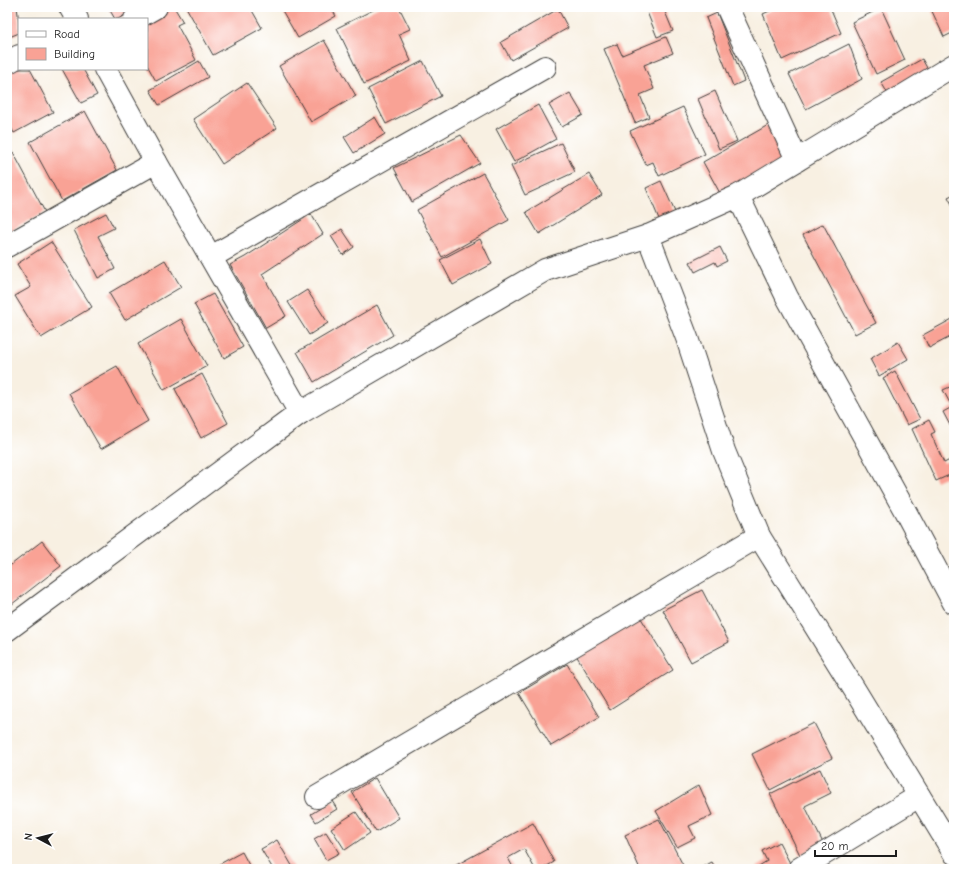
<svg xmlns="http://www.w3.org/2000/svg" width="961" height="876" font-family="'Comic Neue',sans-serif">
	<rect width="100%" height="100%" fill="#fff"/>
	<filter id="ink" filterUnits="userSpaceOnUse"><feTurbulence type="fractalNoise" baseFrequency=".025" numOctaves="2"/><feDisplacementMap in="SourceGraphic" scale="8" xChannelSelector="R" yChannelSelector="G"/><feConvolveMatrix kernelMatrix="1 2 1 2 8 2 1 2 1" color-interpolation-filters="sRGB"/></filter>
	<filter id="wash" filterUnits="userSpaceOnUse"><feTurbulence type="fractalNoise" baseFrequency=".012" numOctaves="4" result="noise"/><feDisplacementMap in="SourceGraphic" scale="16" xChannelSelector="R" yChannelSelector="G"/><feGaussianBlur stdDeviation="0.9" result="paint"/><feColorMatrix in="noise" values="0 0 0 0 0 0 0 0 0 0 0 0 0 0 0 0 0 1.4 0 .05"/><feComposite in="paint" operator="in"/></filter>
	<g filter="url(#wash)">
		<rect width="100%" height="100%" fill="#f8f0e2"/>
		<g id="blocks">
			<g fill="#f9a295">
				<path d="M 7,7 L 17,7 L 19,22 L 19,33 L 7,38 Z"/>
				<path d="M 108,7 L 139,7 L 118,19 L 115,19 Z"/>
				<path d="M 167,7 L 174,7 L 183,22 L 177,25 L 196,60 L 156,81 L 147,65 L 147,19 L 145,19 Z"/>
				<path d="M 186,7 L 250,7 L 262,28 L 213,55 Z"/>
				<path d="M 280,7 L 330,7 L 336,16 L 298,38 Z"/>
				<path d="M 379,7 L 399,7 L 410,29 L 399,34 L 411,61 L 364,84 L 337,28 Z"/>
				<path d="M 645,7 L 663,7 L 673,31 L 657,37 Z"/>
				<path d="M 778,7 L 830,7 L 841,33 L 782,60 L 763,14 Z"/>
				<path d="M 930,7 L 954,7 L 954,32 L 944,37 Z"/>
				<path d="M 881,8 L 905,60 L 876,74 L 852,22 Z"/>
				<path d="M 558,9 L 568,28 L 511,60 L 501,42 Z"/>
				<path d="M 717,13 L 744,81 L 733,86 L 706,18 Z"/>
				<path d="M 666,37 L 673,53 L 644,65 L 654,89 L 640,95 L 649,117 L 635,123 L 604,49 L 617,44 L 622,55 Z"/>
				<path d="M 324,40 L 356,96 L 311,122 L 279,66 Z"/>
				<path d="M 849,44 L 862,79 L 806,109 L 789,74 Z"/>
				<path d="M 922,59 L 931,75 L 891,99 L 881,82 Z"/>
				<path d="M 199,61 L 208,77 L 159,105 L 150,90 Z"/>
				<path d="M 423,61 L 441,96 L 386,124 L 368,89 Z"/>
				<path d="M 19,65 L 19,69 L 30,69 L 53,112 L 14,133 L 7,120 L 7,71 Z"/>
				<path d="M 62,69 L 83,69 L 97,95 L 81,103 Z"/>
				<path d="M 247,83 L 277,128 L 222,164 L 193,119 Z"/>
				<path d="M 715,91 L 737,141 L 719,149 L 698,99 Z"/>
				<path d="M 570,93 L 583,115 L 562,127 L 549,105 Z"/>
				<path d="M 538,105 L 556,139 L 514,162 L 496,129 Z"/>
				<path d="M 683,107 L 705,154 L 659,176 L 653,162 L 646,165 L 630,131 Z"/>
				<path d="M 85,111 L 117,170 L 62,201 L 30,142 Z"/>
				<path d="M 375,117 L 385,134 L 354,153 L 344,137 Z"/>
				<path d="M 770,124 L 788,157 L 721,195 L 703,162 Z"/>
				<path d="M 461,135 L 480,163 L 412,202 L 394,168 Z"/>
				<path d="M 561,143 L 575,172 L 525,195 L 511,166 Z"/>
				<path d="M 13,152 L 45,212 L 7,233 L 7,155 Z"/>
				<path d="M 483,173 L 509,220 L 442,257 L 417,210 Z"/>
				<path d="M 589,174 L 602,195 L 539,234 L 526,212 Z"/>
				<path d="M 661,181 L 675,212 L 659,219 L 646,188 Z"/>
				<path d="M 954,194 L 954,208 L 948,197 Z"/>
				<path d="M 106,213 L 114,228 L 98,236 L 115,269 L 98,278 L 74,230 Z"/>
				<path d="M 311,214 L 323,234 L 262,274 L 286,316 L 266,328 L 230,265 L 245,257 Z"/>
				<path d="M 823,224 L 876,323 L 855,334 L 803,235 Z"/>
				<path d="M 342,229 L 354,247 L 343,255 L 331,236 Z"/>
				<path d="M 480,239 L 492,264 L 453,285 L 440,260 Z"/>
				<path d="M 51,242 L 92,307 L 41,338 L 15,296 L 31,287 L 17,264 Z"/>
				<path d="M 720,247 L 727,261 L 717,266 L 715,262 L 695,272 L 690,262 Z"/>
				<path d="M 165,260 L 181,287 L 125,320 L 109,293 Z"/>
				<path d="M 307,290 L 328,323 L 309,335 L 288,302 Z"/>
				<path d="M 213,294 L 243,347 L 224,358 L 194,304 Z"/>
				<path d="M 377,305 L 393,335 L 314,382 L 297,352 Z"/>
				<path d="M 954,318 L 954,335 L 929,348 L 923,335 Z"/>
				<path d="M 181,319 L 207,366 L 164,390 L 138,344 Z"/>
				<path d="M 898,342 L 908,359 L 879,376 L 870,359 Z"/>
				<path d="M 117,366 L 148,421 L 101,449 L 69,393 Z"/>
				<path d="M 895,371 L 920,419 L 907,425 L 883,378 Z"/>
				<path d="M 202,374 L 228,423 L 201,438 L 175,389 Z"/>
				<path d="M 954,385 L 954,403 L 951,405 L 943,390 Z"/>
				<path d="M 954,406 L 954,433 L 943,412 Z"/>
				<path d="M 929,420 L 935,432 L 931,434 L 944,463 L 952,459 L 954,464 L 954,473 L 936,481 L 912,429 Z"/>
				<path d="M 42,541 L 61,566 L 7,608 L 7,568 Z"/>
				<path d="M 702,590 L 729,642 L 691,662 L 663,610 Z"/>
				<path d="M 639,615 L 673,670 L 610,710 L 576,655 Z"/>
				<path d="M 567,664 L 599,717 L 551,746 L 519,693 Z"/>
				<path d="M 814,723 L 832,758 L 770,790 L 752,754 Z"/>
				<path d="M 820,769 L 831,793 L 805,806 L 823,843 L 800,855 L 770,794 Z"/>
				<path d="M 375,778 L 399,818 L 376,832 L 352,792 Z"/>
				<path d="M 699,785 L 712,815 L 689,826 L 695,838 L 677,847 L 656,811 Z"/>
				<path d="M 332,801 L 337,809 L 316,822 L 311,814 Z"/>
				<path d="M 356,812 L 370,833 L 345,850 L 331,828 Z"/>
				<path d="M 659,819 L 685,869 L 640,869 L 625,835 Z"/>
				<path d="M 533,823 L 554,862 L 542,869 L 535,869 L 524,849 L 508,858 L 514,869 L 449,869 Z"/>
				<path d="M 326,832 L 339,853 L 326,860 L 314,839 Z"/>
				<path d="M 277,840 L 294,869 L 273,869 L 261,849 Z"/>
				<path d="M 779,842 L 793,869 L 754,869 L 767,861 L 762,851 Z"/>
				<path d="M 242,852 L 250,867 L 247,869 L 214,869 L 214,867 Z"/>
				<path d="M 712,862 L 716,869 L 698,869 Z"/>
			</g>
		</g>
	</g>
	<g filter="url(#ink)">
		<use href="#blocks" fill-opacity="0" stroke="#3d3c3a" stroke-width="1"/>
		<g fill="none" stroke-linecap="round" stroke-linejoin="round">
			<g stroke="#3d3c3a" stroke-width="24">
				<g id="minor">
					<path d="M 70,7 L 77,19"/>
					<path d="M 727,7 L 797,160"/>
					<path d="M 135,19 L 156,7"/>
					<path d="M 7,63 L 19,56"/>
					<path d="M 105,69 L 156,162 L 300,413"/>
					<path d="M 738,196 L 787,297 L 904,509 L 954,603"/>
					<path d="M 648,236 L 687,338 L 724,451 L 759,536 L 856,692 L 954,853"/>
					<path d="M 7,246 L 156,162"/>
					<path d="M 211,257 L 545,67"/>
					<path d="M 7,630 L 300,413 L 545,270 L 648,236 L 738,196 L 954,65"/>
					<path d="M 317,797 L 759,536"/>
					<path d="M 799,869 L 919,796"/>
				</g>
			</g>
			<use href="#minor" stroke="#fff" stroke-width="22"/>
		</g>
	</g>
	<rect width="961" height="876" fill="none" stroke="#fff" stroke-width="24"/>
	<rect x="18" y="18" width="130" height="52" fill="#ffffff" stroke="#a4a4a4"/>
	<rect x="26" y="31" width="20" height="6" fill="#ffffff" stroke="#a4a4a4"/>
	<text x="54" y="38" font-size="12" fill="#1c1c1c">Road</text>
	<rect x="26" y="48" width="20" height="12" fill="#f9a295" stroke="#a4a4a4"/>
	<text x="54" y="58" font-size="12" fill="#1c1c1c">Building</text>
	<g transform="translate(38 838) rotate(277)" stroke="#ffffff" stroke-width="3" paint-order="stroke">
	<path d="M0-3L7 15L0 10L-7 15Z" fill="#1c1c1c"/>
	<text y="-6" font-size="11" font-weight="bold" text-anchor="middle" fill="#1c1c1c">N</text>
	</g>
	<path d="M815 850v6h81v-6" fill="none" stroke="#1c1c1c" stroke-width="2"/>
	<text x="821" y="850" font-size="12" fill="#1c1c1c" stroke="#ffffff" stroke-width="3" paint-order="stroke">20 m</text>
</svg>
